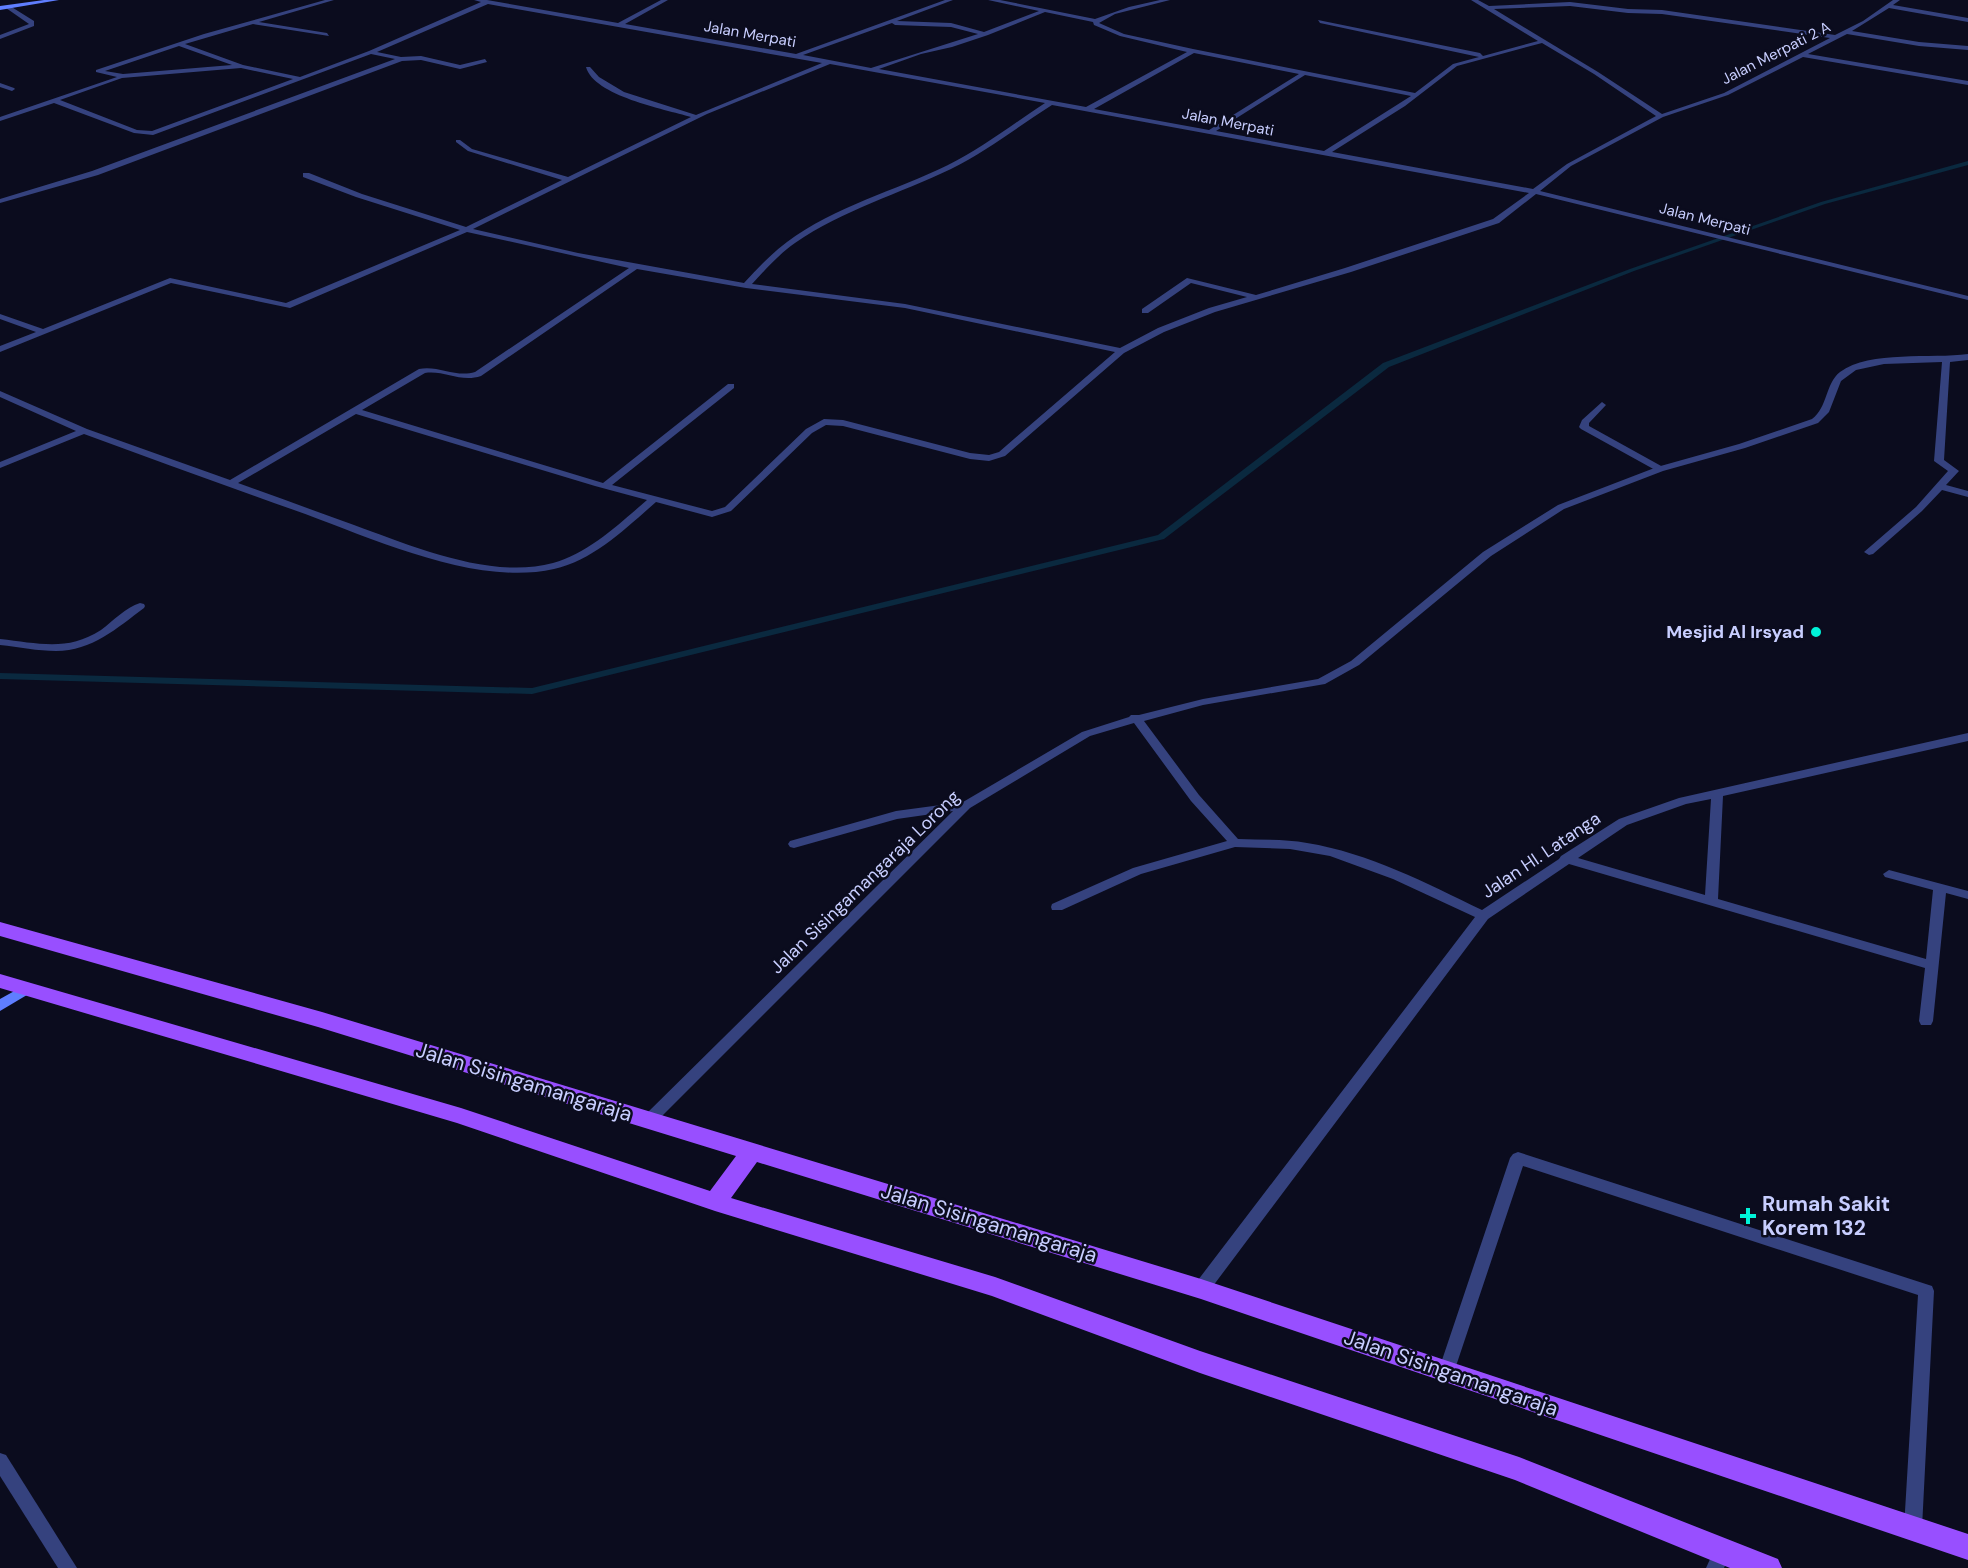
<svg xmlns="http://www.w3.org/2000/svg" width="1968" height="1568" font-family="'DM Sans',sans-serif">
	<rect width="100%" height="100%" fill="#0b0c1e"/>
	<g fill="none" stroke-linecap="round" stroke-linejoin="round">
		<path fill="#0a293f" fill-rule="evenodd" d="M 1968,161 L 1968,165 L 1825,204 L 1634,271 L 1389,367 L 1164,539 L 532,694 L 0,679 L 0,673 L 532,688 L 1158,535 L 1383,363 L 1630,269 L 1821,202 Z"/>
		<g fill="#35427e" fill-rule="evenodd">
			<path d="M 1602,402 L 1606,405 L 1589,423 L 1589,426 L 1663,467 L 1663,471 L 1657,471 L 1581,429 L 1579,427 L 1582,420 Z"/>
			<path d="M 1518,1152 L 1932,1286 L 1934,1291 L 1922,1528 L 1919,1534 L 1913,1536 L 1907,1534 L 1904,1528 L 1918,1295 L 1523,1166 L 1454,1372 L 1452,1377 L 1446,1379 L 1440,1377 L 1438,1372 L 1510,1158 L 1513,1154 Z"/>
		</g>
		<g fill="#35427e" fill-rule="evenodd">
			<path d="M 325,0 L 334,0 L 259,22 L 327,33 L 329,36 L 253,24 L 185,44 L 243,65 L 300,77 L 369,51 L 481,2 L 474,0 L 487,0 L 618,23 L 661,0 L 668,0 L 625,24 L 796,54 L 945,0 L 953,0 L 897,21 L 951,23 L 984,32 L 1039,11 L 988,0 L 1000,0 L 1095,19 L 1129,7 L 1160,0 L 1170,0 L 1115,14 L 1099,23 L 1124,34 L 1193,49 L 1415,93 L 1453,64 L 1479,57 L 1320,23 L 1318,20 L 1480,53 L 1483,56 L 1538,41 L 1471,0 L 1478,0 L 1489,6 L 1570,2 L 1628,9 L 1662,10 L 1835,35 L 1863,21 L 1893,0 L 1900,0 L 1893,5 L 1968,18 L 1968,22 L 1889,8 L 1852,31 L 1919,42 L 1968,46 L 1968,50 L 1919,46 L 1847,34 L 1808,54 L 1968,81 L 1968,85 L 1803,57 L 1728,95 L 1663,117 L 1571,166 L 1540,191 L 1968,296 L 1968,300 L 1536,194 L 1499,223 L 1351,272 L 1215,312 L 1164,332 L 1124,353 L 1005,456 L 989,461 L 970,459 L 843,426 L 826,425 L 812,433 L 731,511 L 712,517 L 656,502 C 626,528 594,560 554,569 C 474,587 370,537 294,510 C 224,485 154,460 84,434 L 0,468 L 0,462 L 76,431 L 0,397 L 0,391 L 87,429 L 230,480 L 419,369 C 438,365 456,378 475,372 L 629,268 L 467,232 L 290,308 L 171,283 L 0,352 L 0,346 L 36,332 L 0,319 L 0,314 L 43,329 L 170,278 L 286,303 L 460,230 L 356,197 L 303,177 L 303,173 L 309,173 L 362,194 L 466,227 L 562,180 L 468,151 L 456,142 L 456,140 L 460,140 L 472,149 L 568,177 L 691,117 C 664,109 594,96 586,67 L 590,67 L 599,77 L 624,92 L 696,115 L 822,63 L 488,4 L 377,52 L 401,57 L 421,56 L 460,65 L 485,59 L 487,62 L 460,69 L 421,60 L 402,61 L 98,175 L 0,203 L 0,199 L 92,171 L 395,59 L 371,54 L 153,135 L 134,133 L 54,103 L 0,121 L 0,117 L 117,77 L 96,72 L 96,70 L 204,34 ZM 1570,6 L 1628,13 L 1662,14 L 1830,38 L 1724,93 L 1662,114 L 1598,72 L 1494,9 ZM 1045,12 L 1093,22 L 1094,25 L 1120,36 L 1187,52 L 1086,107 L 879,69 L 921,54 L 952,47 L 988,35 ZM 892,23 L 895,25 L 951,27 L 978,34 L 871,68 L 803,55 ZM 1542,43 L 1594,74 L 1656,116 L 1567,164 L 1533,189 L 1332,152 L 1405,106 L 1457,66 ZM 179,46 L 232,65 L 123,74 L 105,71 ZM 1194,53 L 1299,74 L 1209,130 L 1094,109 ZM 830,64 L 1045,103 C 1013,124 982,148 948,165 C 895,191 835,206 787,242 C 771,254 758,268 744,283 L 578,253 L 473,229 L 707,114 ZM 241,68 L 293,79 L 152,131 L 137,130 L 60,100 L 122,78 ZM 1305,75 L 1411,96 L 1324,151 L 1216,131 ZM 1052,105 L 1529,193 L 1493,219 L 1345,268 L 1256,295 L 1187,278 L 1142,309 L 1142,313 L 1148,313 L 1191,283 L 1247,297 L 1209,308 L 1158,328 L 1120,348 L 905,304 L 752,284 C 765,270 778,255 795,243 C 843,210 899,194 951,169 C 987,151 1019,126 1052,105 ZM 637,269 L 746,288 L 905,308 L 1115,352 L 999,452 L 989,455 L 970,453 L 843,420 L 824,419 L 806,429 L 725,507 L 712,511 L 612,485 L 734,388 L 734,384 L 728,384 L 603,483 L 362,410 L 425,373 C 444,370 461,383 481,376 ZM 356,414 L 595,486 L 647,500 C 619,524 589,553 553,563 C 491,580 412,546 354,525 C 315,511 277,497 238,483 Z"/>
			<path d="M 6,6 L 10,6 L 34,21 L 34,26 L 0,39 L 0,35 L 29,24 L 6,8 Z"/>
			<path d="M 0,83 L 14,88 L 15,89 L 12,91 L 0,87 Z"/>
			<path d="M 1968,354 L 1968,360 L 1950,362 L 1944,460 L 1959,471 L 1946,485 L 1968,491 L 1968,497 L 1942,490 L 1922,511 L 1873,554 L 1869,555 L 1864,552 L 1916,507 L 1948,471 L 1934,461 L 1942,362 L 1884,364 L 1856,370 L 1841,381 L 1829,412 L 1818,423 L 1745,448 L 1663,471 L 1564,509 L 1491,556 L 1359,665 L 1325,684 L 1203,705 L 1144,721 L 1199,795 L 1238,839 C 1261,840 1285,839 1307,843 C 1369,853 1426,883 1482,910 L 1559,859 L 1561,856 L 1619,819 L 1679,798 L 1968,733 L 1968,741 L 1723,796 L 1718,899 L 1926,959 L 1933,890 L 1885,877 L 1883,874 L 1889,870 L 1968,891 L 1968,899 L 1946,893 L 1933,1021 L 1931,1025 L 1921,1025 L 1919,1021 L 1925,968 L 1569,864 L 1488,919 L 1207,1294 L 1201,1296 L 1195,1294 L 1193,1289 L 1195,1284 L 1475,917 L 1393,879 L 1330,856 L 1290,849 L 1235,847 L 1141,874 L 1062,910 L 1052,910 L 1051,907 L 1052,904 L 1133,868 L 1227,841 L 1191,801 L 1134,723 L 1090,736 L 970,808 L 654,1124 L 649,1126 L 644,1124 L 642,1120 L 644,1116 L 953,811 L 897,819 L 794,848 L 790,847 L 788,844 L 790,841 L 896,811 L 963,802 L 1082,732 L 1129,717 L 1131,715 L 1139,715 L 1203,699 L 1318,679 L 1351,661 L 1483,552 L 1558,505 L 1657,467 L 1739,444 L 1812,419 C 1828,407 1825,384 1840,372 C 1870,350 1932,359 1968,354 ZM 1711,799 L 1705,895 L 1578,858 L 1627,825 L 1686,804 Z"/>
			<path d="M 140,603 L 144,604 L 145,606 L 144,608 C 117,628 92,651 56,651 C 38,651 19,647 0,645 L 0,639 C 38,643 67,652 101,630 C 113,621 126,607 140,603 Z"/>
			<path d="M 0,1453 L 6,1455 L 77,1568 L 58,1568 L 0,1476 Z"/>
			<path d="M 1722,1543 L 1728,1546 L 1731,1552 L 1724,1568 L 1706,1568 L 1716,1546 Z"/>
		</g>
		<g fill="#5f7eff" fill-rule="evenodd">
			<path d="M 44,0 L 59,0 L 0,10 L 0,6 Z"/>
			<path d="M 27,984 L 32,986 L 34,989 L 32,992 L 0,1011 L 0,999 Z"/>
		</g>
		<path fill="#984fff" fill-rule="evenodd" d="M 0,922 L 322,1012 L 1201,1279 L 1968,1534 L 1968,1560 L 1201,1299 L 757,1162 L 731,1198 L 995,1277 L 1200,1351 L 1519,1457 L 1778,1559 L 1782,1568 L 1730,1568 L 1515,1480 L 1200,1373 L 992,1296 L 715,1211 L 457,1123 L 0,988 L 0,974 L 461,1108 L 710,1191 L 736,1156 L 318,1027 L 0,936 Z"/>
	</g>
	<g fill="#00f3d8" stroke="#0b0c1e" stroke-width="2">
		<circle cx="1816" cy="632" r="6"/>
		<path d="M1745 1207h6v6h6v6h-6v6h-6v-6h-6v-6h6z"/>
	</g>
	<g text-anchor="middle" stroke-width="5" stroke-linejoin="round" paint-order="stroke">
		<g font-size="15" fill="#c8ceff" stroke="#0b0c1e">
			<text transform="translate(750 34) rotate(10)" y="5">Jalan Merpati</text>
			<text transform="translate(1776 53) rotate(-27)" y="5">Jalan Merpati 2 A</text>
			<text transform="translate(1228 122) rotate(11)" y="5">Jalan Merpati</text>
			<text transform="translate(1705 219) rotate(14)" y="5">Jalan Merpati</text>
		</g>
		<g font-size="18" font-weight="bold" fill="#c8ceff" stroke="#0b0c1e" text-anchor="end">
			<text x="1804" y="638">Mesjid Al Irsyad</text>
		</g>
		<g font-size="18" fill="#c8ceff" stroke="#0b0c1e">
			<text transform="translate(1541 855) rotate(-34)" y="6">Jalan HI. Latanga</text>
			<text transform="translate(865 882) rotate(-44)" y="6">Jalan Sisingamangaraja Lorong</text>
		</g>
		<g font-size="21" fill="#c8ceff" stroke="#0b0c1e">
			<text transform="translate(524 1082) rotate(17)" y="7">Jalan Sisingamangaraja</text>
			<text transform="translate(989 1223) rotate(17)" y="7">Jalan Sisingamangaraja</text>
			<text transform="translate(1451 1373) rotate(19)" y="7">Jalan Sisingamangaraja</text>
		</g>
		<g font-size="21" font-weight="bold" fill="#c8ceff" stroke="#0b0c1e" text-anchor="start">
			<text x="1762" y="1211">Rumah Sakit<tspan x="1762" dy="24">Korem 132</tspan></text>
		</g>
	</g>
</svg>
